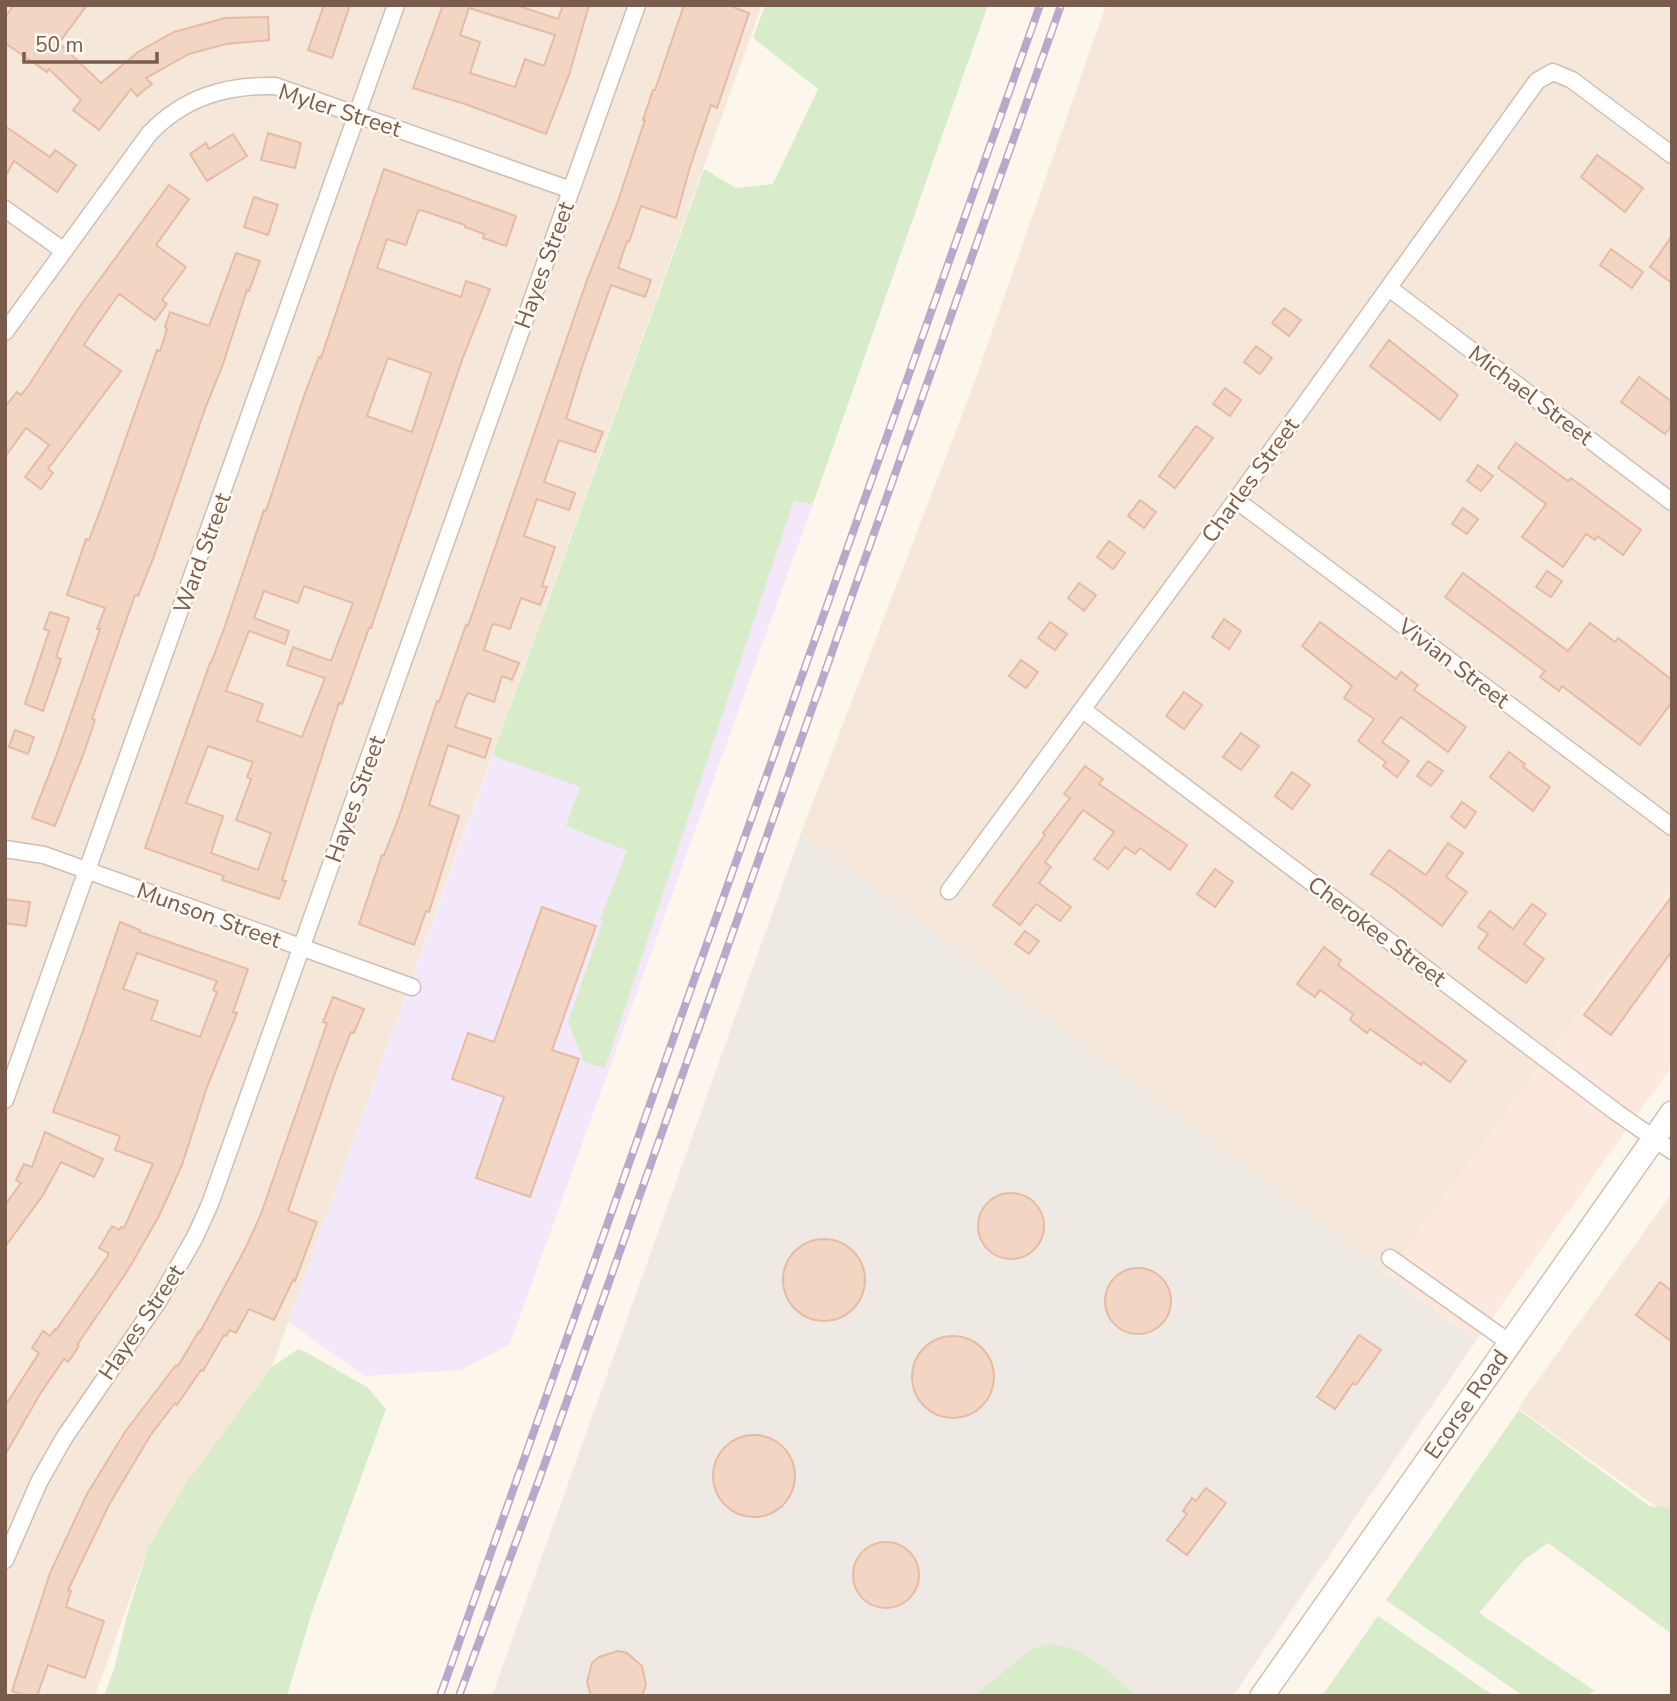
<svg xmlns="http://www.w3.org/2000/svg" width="1677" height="1701" font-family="'Nunito Sans',sans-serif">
	<rect width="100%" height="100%" fill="#fdf6ec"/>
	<g fill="#f5e8da">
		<path d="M 5,5 L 762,5 L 272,1367 L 148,1548 L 95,1696 L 5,1696 Z"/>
		<path d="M 1106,5 L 1672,5 L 1672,887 L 1387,1274 L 801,833 L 972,389 Z"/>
		<path d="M 1672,1193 L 1672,1518 L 1518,1408 Z"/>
	</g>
	<path fill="#fde8e0" d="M 1672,887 L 1672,1066 L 1476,1341 L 1387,1274 Z"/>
	<path fill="#efe9e4" d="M 801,833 L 1476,1341 L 1233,1696 L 492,1696 Z"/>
	<path fill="#f3e8fa" d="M 609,434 L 814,501 L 510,1344 L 461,1370 L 365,1376 L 288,1322 Z"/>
	<g fill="#d8ecc9">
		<path d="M 765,5 L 988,5 L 814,501 L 810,504 L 794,500 L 605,1068 L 584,1062 L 568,1022 L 603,921 L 600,919 L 627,851 L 566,826 L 580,787 L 496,757 L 493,754 L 704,169 L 736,188 L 773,184 L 818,89 L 753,38 Z"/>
		<path d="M 298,1349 L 304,1351 L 367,1387 L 386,1409 L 312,1612 L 287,1696 L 104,1696 L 114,1669 L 127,1616 L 148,1548 L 185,1485 L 272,1367 Z"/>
		<path d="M 1519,1410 L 1649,1506 L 1672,1508 L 1672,1634 L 1548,1543 L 1524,1560 L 1479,1613 L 1595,1691 L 1584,1696 L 1523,1696 L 1386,1600 Z"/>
		<path d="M 1378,1616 L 1494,1696 L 1322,1696 Z"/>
		<path d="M 1046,1644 C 1084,1644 1109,1673 1137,1696 L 974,1696 L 1031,1650 Z"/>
	</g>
	<g fill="#f3d5c3" stroke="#e6bba3" stroke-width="2" fill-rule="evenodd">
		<path d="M 14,5 L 87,5 L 59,43 L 101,83 L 138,52 L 174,32 L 225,18 L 268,17 L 269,40 L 226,44 L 189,54 L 146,78 L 152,84 L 137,96 L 131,89 L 99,130 L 73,110 L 81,100 L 49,69 L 47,72 L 5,43 L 5,17 Z"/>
		<path d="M 324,5 L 350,5 L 332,58 L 308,50 Z"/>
		<path d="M 443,5 L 516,5 L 558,19 L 563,5 L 589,5 L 569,75 L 546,134 L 465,104 L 413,88 ZM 469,8 L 555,35 L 544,66 L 525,59 L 515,87 L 470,73 L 480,42 L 460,35 Z"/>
		<path d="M 684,5 L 728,5 L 749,13 L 717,108 L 711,105 L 690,167 L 676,218 L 641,206 L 629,242 L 627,241 L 618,268 L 651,280 L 645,297 L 611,285 L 583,364 L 566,419 L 603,432 L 595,452 L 559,440 L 544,482 L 575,493 L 569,510 L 537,499 L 533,510 L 524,536 L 555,547 L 542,586 L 547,587 L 540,605 L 521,598 L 510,629 L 495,624 L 492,625 L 484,650 L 519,663 L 512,680 L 502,676 L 494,702 L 468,693 L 464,700 L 455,727 L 491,739 L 485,758 L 448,745 L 429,805 L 459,816 L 429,912 L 426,911 L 414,945 L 359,924 L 382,855 L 384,855 L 399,817 L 437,701 L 439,702 L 466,625 L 468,626 L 587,280 L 617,204 L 645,120 L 643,120 L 653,90 L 655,90 Z"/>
		<path d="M 5,126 L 50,157 L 55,150 L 76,165 L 57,192 L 14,161 L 5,177 Z"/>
		<path d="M 268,133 L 301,143 L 295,168 L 261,160 Z"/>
		<path d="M 233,134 L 247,156 L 207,181 L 190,154 L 206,143 L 209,149 Z"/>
		<path d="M 1597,155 L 1643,188 L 1625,212 L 1581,177 Z"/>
		<path d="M 384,169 L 516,216 L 506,246 L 483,238 L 484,234 L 465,227 L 465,225 L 421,210 L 418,211 L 406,245 L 387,239 L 377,268 L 461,297 L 466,281 L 490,289 L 462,360 L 371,628 L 369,628 L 342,704 L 339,703 L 282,880 L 286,881 L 279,899 L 222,880 L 224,876 L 145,848 L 210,663 L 211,663 L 225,626 L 264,510 L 266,511 L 304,396 L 319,357 L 321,358 ZM 388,358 L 431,373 L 412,432 L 367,416 ZM 304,586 L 353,603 L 331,661 L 293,647 L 287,665 L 325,678 L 302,737 L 257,721 L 263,704 L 226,691 L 249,631 L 285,644 L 289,631 L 254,618 L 264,591 L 298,603 ZM 208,746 L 253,762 L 247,777 L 251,779 L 236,820 L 271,833 L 258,870 L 211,853 L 223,816 L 186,803 Z"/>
		<path d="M 169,185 L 189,199 L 156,245 L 186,267 L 162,300 L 167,304 L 155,320 L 119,294 L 93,331 L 84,345 L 121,371 L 48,469 L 53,473 L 41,489 L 25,477 L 49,445 L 26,428 L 5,457 L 5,407 L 17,392 L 21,395 L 29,385 L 78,309 Z"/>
		<path d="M 254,197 L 278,205 L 268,235 L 244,227 Z"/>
		<path d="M 1672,236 L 1672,283 L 1650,267 Z"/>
		<path d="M 1611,249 L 1643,272 L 1632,288 L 1600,265 Z"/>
		<path d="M 236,253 L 260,261 L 249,291 L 247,290 L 222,367 L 206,406 L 153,559 L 138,596 L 135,595 L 92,719 L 95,720 L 85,750 L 55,826 L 32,818 L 58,751 L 100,629 L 97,629 L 105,608 L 67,595 L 86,539 L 89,540 L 103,503 L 157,350 L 160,351 L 167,329 L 165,327 L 170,312 L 209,326 Z"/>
		<path d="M 1284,308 L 1301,320 L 1289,336 L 1272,323 Z"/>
		<path d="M 1389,340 L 1458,395 L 1440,420 L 1370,366 Z"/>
		<path d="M 1256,346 L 1272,358 L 1260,374 L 1244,362 Z"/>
		<path d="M 1639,377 L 1672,402 L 1672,425 L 1665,434 L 1621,402 Z"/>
		<path d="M 1225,388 L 1241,400 L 1230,416 L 1213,404 Z"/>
		<path d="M 1196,426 L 1213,438 L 1175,488 L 1159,476 Z"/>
		<path d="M 1516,443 L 1568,481 L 1571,478 L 1641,530 L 1623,555 L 1597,536 L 1595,540 L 1586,534 L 1563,567 L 1522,537 L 1546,504 L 1498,468 Z"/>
		<path d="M 1478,465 L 1493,476 L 1481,491 L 1467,481 Z"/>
		<path d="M 1140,500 L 1156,512 L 1144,528 L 1128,516 Z"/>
		<path d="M 1463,508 L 1478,519 L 1467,534 L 1452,524 Z"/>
		<path d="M 1109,541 L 1125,553 L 1113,569 L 1097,557 Z"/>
		<path d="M 1547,571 L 1562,581 L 1551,597 L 1536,587 Z"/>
		<path d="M 1463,573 L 1568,651 L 1590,623 L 1615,642 L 1618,638 L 1672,680 L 1672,702 L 1640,745 L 1562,686 L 1559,691 L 1540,677 L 1545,671 L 1445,597 Z"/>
		<path d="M 1079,583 L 1096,595 L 1084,611 L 1068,598 Z"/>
		<path d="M 50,612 L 69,618 L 56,657 L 61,659 L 43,711 L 25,704 L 49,631 L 44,629 Z"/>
		<path d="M 1224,619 L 1241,631 L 1229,649 L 1212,637 Z"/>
		<path d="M 1050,622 L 1067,634 L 1055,650 L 1038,638 Z"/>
		<path d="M 1320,622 L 1396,679 L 1401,672 L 1418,685 L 1414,690 L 1466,727 L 1448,752 L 1401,717 L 1382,742 L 1409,761 L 1397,777 L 1383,766 L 1386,762 L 1358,741 L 1374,719 L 1344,698 L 1352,686 L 1302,646 Z"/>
		<path d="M 1021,660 L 1038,672 L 1026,688 L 1009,676 Z"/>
		<path d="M 1184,692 L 1202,705 L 1184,729 L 1166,716 Z"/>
		<path d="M 15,730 L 34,737 L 28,754 L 9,747 Z"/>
		<path d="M 1241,733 L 1259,746 L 1241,770 L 1223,757 Z"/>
		<path d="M 1509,752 L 1525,764 L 1523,767 L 1550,787 L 1533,811 L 1490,777 Z"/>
		<path d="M 1428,761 L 1443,771 L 1431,786 L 1417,776 Z"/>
		<path d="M 1085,766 L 1103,779 L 1099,784 L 1187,845 L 1170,870 L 1140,848 L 1135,854 L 1125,847 L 1108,869 L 1094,859 L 1114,832 L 1083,810 L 1045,862 L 1051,867 L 1039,883 L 1071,907 L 1060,921 L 1036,904 L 1020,925 L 993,905 L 1045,835 L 1043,833 L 1070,798 L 1064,794 Z"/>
		<path d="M 1292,772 L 1310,785 L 1292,809 L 1275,796 Z"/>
		<path d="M 1462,802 L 1476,812 L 1465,828 L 1451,817 Z"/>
		<path d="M 1448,843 L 1463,853 L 1446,877 L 1467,892 L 1442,926 L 1390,886 L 1371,874 L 1389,850 L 1426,875 Z"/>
		<path d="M 1215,869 L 1233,882 L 1215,907 L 1197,894 Z"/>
		<path d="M 1672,896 L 1672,951 L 1611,1035 L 1584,1015 Z"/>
		<path d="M 5,899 L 30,902 L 26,926 L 5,923 Z"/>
		<path d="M 1532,904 L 1546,914 L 1524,944 L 1544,959 L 1526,983 L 1478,948 L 1488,934 L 1478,927 L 1490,911 L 1513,929 Z"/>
		<path d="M 542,907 L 596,926 L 552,1050 L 579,1059 L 530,1197 L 476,1178 L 504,1097 L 452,1079 L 468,1033 L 494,1042 Z"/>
		<path d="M 120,922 L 140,930 L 140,932 L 248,969 L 233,1012 L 237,1013 L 207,1087 L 182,1165 L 159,1216 L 128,1270 L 77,1345 L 79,1346 L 68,1362 L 64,1359 L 40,1394 L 5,1455 L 5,1406 L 39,1353 L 32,1348 L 43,1331 L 50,1336 L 55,1329 L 56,1330 L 108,1256 L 108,1253 L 99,1248 L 112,1226 L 119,1230 L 121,1227 L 124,1228 L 153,1164 L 115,1150 L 120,1136 L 53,1112 L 83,1031 ZM 137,953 L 217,981 L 213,990 L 217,992 L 200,1037 L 151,1020 L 158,1001 L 123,989 Z"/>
		<path d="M 1025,931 L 1039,941 L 1029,954 L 1015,944 Z"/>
		<path d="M 1324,947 L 1341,960 L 1338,965 L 1466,1061 L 1450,1082 L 1423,1062 L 1421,1065 L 1370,1029 L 1367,1033 L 1350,1020 L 1353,1014 L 1320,990 L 1315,997 L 1297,984 Z"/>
		<path d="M 333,997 L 364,1009 L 354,1033 L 351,1032 L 333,1078 L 288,1211 L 317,1222 L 295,1281 L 293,1280 L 274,1320 L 249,1309 L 236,1333 L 230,1330 L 226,1336 L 224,1335 L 203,1371 L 201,1370 L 177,1405 L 175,1403 L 150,1436 L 110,1503 L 68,1590 L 71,1591 L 66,1607 L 104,1621 L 85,1678 L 48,1665 L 37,1696 L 26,1696 L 12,1691 L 50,1573 L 87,1494 L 125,1432 L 176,1365 L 178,1366 L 199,1331 L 200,1332 L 246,1247 L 261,1214 L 301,1099 L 327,1023 L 323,1022 Z"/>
		<path d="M 45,1132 L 103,1159 L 94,1177 L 61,1162 L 43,1195 L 5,1247 L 5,1205 L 21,1183 L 16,1180 L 24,1164 L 32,1167 Z"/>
		<circle cx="1011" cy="1226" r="33"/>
		<circle cx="824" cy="1280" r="41"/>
		<circle cx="1138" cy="1301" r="33"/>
		<path d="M 1660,1282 L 1672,1291 L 1672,1342 L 1636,1315 Z"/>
		<path d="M 1359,1335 L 1381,1350 L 1356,1385 L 1353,1383 L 1335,1409 L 1317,1397 Z"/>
		<circle cx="953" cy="1377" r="41"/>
		<circle cx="754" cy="1476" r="41"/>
		<path d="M 1206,1488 L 1226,1503 L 1187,1555 L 1167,1540 L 1187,1514 L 1183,1511 L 1192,1498 L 1196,1501 Z"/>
		<circle cx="886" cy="1575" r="33"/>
		<path d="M 618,1651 L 627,1653 L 642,1666 L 646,1685 L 642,1696 L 591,1696 L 587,1682 L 592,1663 L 599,1657 Z"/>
	</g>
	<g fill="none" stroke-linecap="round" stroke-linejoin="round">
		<g stroke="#d1beb0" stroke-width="19">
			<g id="minor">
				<path d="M 5,209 L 64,251"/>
				<path d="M 1389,288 L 1672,502"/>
				<path d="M 5,332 L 149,134 C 184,97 226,85 275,86 L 571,190"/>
				<path d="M 1236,500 L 1672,827"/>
				<path d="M 1083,710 L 1616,1112 L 1672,1151"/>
				<path d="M 5,849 L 44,855 L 412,987"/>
				<path d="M 949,891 L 1236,500 L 1537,81 L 1553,72 L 1572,80 L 1672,155"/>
				<path d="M 5,1100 L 396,5"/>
				<path d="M 1390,1258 L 1510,1343"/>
				<path d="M 5,1560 L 39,1482 L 64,1438 L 159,1300 L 195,1237 L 210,1204 L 637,5"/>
			</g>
		</g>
		<g stroke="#d6c0b0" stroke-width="26">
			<path id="secondary" d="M 1262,1696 L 1672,1113"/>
		</g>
		<use href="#minor" stroke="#fff" stroke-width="16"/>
		<use href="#secondary" stroke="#fff" stroke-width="23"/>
		<g stroke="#b9a8c9" stroke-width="8">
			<g id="rail">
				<path d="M 440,1696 L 1040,5"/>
				<path d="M 459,1696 L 540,1477 L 1061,5"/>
			</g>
		</g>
		<use href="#rail" stroke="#fffaf3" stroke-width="5" stroke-dasharray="16" stroke-linecap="butt"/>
	</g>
	<g text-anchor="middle" stroke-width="5" stroke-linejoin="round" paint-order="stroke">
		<g font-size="23" fill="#7a5c4d" stroke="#fffaf3">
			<text transform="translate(340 110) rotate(18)" y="8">Myler Street</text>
			<text transform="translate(544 265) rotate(-70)" y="8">Hayes Street</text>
			<text transform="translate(1531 395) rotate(37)" y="8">Michael Street</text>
			<text transform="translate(1250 480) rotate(-54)" y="8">Charles Street</text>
			<text transform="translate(202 553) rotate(-70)" y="8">Ward Street</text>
			<text transform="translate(1454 663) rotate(37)" y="8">Vivian Street</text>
			<text transform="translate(355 799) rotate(-70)" y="8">Hayes Street</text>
			<text transform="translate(209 915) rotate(20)" y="8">Munson Street</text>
			<text transform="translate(1377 931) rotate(37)" y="8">Cherokee Street</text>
			<text transform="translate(141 1322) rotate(-56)" y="8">Hayes Street</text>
			<text transform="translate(1466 1404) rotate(-55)" y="8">Ecorse Road</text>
		</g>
	</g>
	<rect width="1677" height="1701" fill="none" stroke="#7a5c4d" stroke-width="14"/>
	<path d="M24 52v10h133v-10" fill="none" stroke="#7a5c4d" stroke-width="3.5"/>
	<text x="35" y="52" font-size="21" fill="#7a5c4d" stroke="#fffaf3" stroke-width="5" paint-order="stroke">50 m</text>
</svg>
